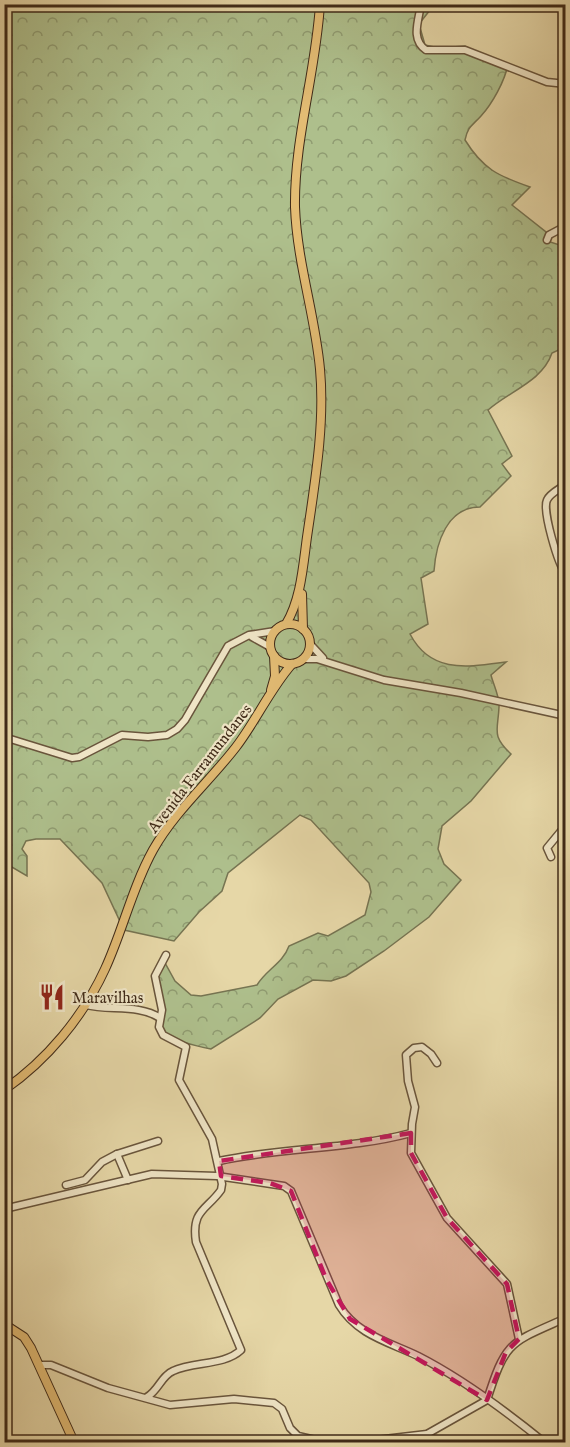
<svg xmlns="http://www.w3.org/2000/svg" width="570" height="1447" font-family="'IM FELL English',serif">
	<defs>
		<pattern id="forest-crowns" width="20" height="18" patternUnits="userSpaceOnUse" patternTransform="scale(1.5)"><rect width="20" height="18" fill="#aebf8c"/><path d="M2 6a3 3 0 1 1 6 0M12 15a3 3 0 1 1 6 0" fill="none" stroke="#8f9b71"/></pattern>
	</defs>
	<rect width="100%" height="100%" fill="#e6d7a7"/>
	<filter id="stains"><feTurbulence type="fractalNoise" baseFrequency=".00333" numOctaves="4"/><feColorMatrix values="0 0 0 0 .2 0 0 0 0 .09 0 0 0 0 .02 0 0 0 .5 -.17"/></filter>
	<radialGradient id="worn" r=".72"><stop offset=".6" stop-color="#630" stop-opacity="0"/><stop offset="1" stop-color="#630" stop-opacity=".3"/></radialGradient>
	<path fill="url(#forest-crowns)" stroke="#767452" stroke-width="1.5" d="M 5,5 L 434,5 L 419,24 L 425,45 L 439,48 L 465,46 L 483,57 L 508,64 C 505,81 492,104 481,116 C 472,126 468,126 465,140 C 483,169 498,176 530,187 L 512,205 L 546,232 L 547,241 L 566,247 L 565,347 L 552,353 C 542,382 509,391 488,410 L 512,456 L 502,464 L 511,476 L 480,507 C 447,507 436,543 434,571 L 421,578 L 428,624 L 410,634 C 431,674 467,667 506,662 L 491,675 C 493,684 500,697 499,707 C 498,731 491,735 511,754 L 471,801 L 442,826 L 438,849 L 444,864 L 461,880 L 429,917 L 384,951 L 346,976 L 331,981 L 313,980 L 278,999 L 260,1018 L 211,1049 C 196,1046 172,1041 162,1029 L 156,976 L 165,963 L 175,981 L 191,995 L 201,996 L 257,985 C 266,970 283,963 289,946 L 318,933 L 328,936 L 365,915 L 371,892 L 369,883 L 311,820 L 300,815 L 228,873 L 222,891 L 199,912 L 174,941 L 124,930 L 102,883 L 60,839 L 36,839 L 26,841 L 22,849 L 27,856 L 27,876 L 5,863 Z"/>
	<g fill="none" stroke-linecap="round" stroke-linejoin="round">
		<g stroke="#69553c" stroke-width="9">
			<g id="minor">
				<path d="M 421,4 C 419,20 410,39 426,50 L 465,50 L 547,82 L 566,84"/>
				<path d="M 547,240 L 549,235 L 566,226"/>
				<path d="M 566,484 C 560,489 550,493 547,500 C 542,510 558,565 566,574"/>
				<path d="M 252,637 L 270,647"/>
				<path d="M 311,645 L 323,658"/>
				<path d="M 304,659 L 317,659 L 384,680 L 461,693 L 566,716"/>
				<path d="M 4,737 L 72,758 L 79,757 L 122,735 L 148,737 L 167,735 L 177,729 L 185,720 L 228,646 L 249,635 L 275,631"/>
				<path d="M 551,857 L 547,848 L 566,825"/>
				<path d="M 86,1005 C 109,1011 139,1004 160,1018"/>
				<path d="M 437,1063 L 431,1054 L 422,1047 L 414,1048 L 406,1055 L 408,1081 L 415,1107 L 412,1124 L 411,1153 L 447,1218 L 507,1284 L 519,1339"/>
				<path d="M 117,1154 L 128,1180"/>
				<path d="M 219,1161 C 282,1147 348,1150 411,1133"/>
				<path d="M 66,1185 L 85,1180 L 102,1162 L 117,1154 L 158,1141"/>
				<path d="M 4,1209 L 152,1174 L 217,1176 L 284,1186 L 291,1191 L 339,1305 C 357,1335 389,1342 418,1356 C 461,1378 507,1412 544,1442"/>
				<path d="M 40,1365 L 51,1365 L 108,1388 L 170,1405 L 234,1399 L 274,1403 L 282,1409 L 290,1428 L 298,1436 L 324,1442"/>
				<path d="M 147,1397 C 159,1390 161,1376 173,1371 C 193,1361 224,1366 241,1350 L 196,1242 C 191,1210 207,1210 221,1190 L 222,1184 L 212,1139 L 179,1080 L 186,1047 L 163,1035 L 159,1027 L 162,1010 L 155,976 L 166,955"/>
				<path d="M 427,1434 L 429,1442"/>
				<path d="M 359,1442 L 427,1434 L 487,1400 C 506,1340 510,1343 566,1318"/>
			</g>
		</g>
		<g stroke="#3f2a18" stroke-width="10">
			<g id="major">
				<path d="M 302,594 L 303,629"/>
				<circle cx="290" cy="644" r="20"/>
				<path d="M 286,624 C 301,599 303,566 307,537 C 315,482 325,424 320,369 C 315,315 297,262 295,207 C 294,139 316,72 320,4"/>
				<path d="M 271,690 L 275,676 L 274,656"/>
				<path d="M 4,1090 C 47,1060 83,1017 105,969 C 123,930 132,888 153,850 C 175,811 209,782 236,747 C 256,721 270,689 292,664"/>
				<path d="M 4,1324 L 24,1337 L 31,1348 L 74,1442"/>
			</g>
		</g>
		<use href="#minor" stroke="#efe5c6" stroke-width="6"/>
		<use href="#major" stroke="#e3bc74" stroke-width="8"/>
	</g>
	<path fill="#c2185b" fill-opacity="0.2" stroke="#c2185b" stroke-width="4.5" stroke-dasharray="12 8" stroke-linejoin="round" d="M 411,1133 L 411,1153 L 447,1218 L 507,1284 L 519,1339 L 506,1352 L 487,1400 L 350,1319 L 326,1279 L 291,1191 L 270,1183 L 221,1176 L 219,1161 Z"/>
	<defs>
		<g id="restaurant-bare" transform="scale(2.07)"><path d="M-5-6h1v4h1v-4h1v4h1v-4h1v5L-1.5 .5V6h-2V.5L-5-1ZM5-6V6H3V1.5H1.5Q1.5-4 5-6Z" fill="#8f2418" stroke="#efe5c6" stroke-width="2.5" paint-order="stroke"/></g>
	</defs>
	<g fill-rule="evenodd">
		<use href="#restaurant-bare" x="52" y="997"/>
	</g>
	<g text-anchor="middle" stroke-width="4.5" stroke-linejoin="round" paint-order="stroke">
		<g font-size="16" fill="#3f2a18" stroke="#efe5c6">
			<text transform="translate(199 768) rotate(-52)" y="6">Avenida Farramundanes</text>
		</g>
		<g font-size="16" fill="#3f2a18" stroke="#efe5c6" text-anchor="start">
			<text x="72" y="1003">Maravilhas</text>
		</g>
	</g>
	<rect width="570" height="1447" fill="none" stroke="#e6d7a7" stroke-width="24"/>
	<rect x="6" y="6" width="558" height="1435" fill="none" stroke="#3f2a18" stroke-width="3"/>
	<rect x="12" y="12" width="546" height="1423" fill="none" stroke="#3f2a18" stroke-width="1.5"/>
	<rect width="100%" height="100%" filter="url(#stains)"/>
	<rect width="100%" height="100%" fill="url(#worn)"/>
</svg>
